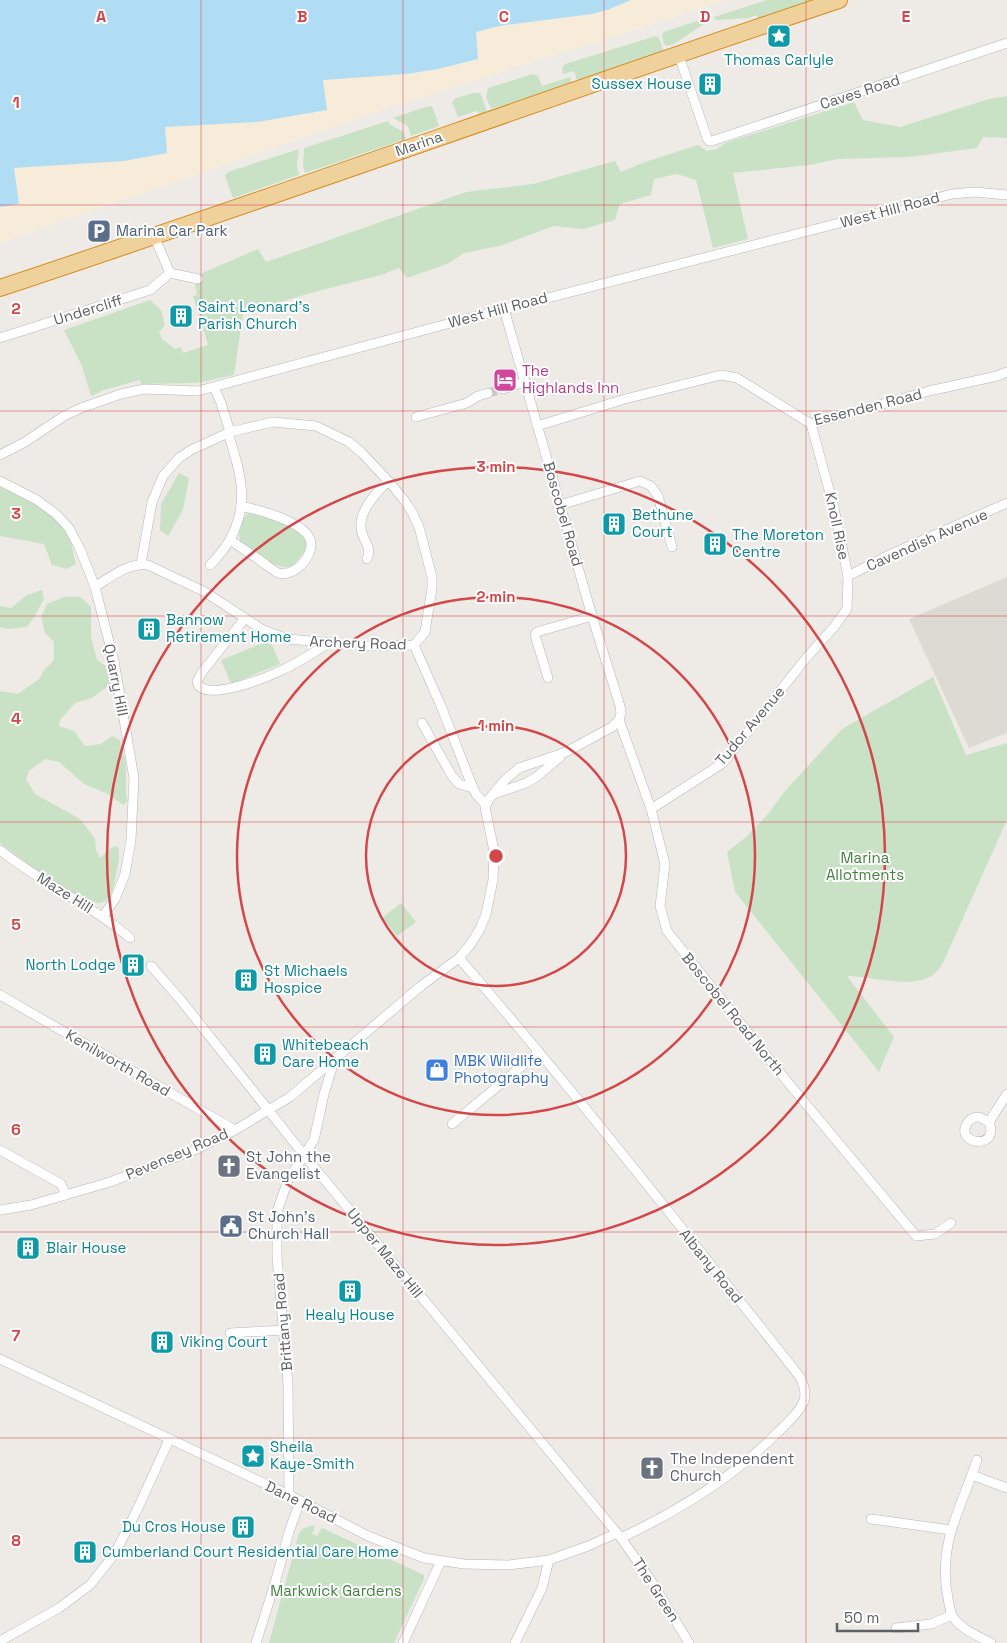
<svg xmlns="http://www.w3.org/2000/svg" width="1007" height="1643" font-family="'Space Grotesk',sans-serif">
	<rect width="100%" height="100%" fill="#eeebe6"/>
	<path fill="#dddad4" d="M 1007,577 L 1007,733 L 969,748 L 909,619 Z"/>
	<g fill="#c9e2c6">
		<path d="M 767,0 L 813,0 L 758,19 L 756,15 L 749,18 L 716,20 L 714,17 Z"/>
		<path d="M 703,19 L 704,24 L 674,44 L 667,46 L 664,44 L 662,36 L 663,32 Z"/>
		<path d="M 656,36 L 659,38 L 664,52 L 577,80 L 574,71 L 563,74 L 562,68 L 565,64 Z"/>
		<path d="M 533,74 L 538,76 L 542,86 L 570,77 L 572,83 L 491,109 L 486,97 L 488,88 Z"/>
		<path d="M 473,93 L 479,93 L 481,95 L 487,112 L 480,114 L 476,111 L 458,117 L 452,102 L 456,98 Z"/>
		<path d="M 1007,96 L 1007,138 L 983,137 L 977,148 L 910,157 L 838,159 L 810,165 L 733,173 L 748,239 L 713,248 L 696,180 L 677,174 L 654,179 L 651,195 L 620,204 L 615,220 L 583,229 L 554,226 L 500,246 L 464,253 L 447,264 L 407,278 L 399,268 L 381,275 L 307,294 L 243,314 L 234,375 L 197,383 L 141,384 L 140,380 L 104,390 L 91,396 L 82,366 L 64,330 L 150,300 L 161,310 L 165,325 L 159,332 L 162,339 L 175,349 L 181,347 L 183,353 L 208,345 L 193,296 L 197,295 L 195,285 L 200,274 L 258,249 L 266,262 L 466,192 L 533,184 L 615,161 L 621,172 L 645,162 L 698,145 L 707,151 L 717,149 L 725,143 L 854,102 L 863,120 L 900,127 L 989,99 Z"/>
		<path d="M 432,106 L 439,126 L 411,136 L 408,126 L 393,118 L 426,107 Z"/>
		<path d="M 388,121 L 389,124 L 404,132 L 406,139 L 305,173 L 303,166 L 304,148 Z"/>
		<path d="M 299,149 L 297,166 L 299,175 L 233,198 L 225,176 L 228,172 Z"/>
		<path d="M 179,473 L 189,478 L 183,510 L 168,536 L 160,530 L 161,504 Z"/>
		<path d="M 2,486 L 28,498 L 53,516 L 70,538 L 76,564 L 67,569 L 52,565 L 44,544 L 0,536 L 0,487 Z"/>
		<path d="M 248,513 L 260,513 L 289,525 L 304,536 L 306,542 L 306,550 L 292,567 C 273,570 255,552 240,542 C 238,529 239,523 248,513 Z"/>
		<path d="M 42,590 L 44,599 L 34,617 L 27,627 L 8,629 L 0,627 L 0,606 L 11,608 L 27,595 Z"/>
		<path d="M 63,597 L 80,597 L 91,607 L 91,637 L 97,660 L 106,666 L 111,684 L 92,698 L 75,703 L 60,720 L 59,726 L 74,731 L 85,746 L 101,744 L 112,736 L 120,740 L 126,763 L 126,794 L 128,801 L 123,805 L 108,794 L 84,784 L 59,762 L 45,759 L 29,771 L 26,779 L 35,794 L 80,819 L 95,839 L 96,850 L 100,858 L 112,847 L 118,846 C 121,858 117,868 115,880 C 114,889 110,902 99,903 C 81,904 16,855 0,843 L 0,691 L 18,694 L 39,679 L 44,670 L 54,660 L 54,642 L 45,633 L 41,617 L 47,604 Z"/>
		<path d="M 270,640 L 280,664 L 231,684 L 221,660 Z"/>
		<path d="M 933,677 L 966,755 L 1007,743 L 1007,820 L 942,965 C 939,969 935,974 931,976 C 909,989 871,976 847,976 L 894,1037 L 879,1072 L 735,892 L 727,852 L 747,836 L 768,814 L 785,791 L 842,729 Z"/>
		<path d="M 401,903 L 416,922 L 397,936 L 382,918 Z"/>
		<path d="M 311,1526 L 315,1526 L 312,1534 L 317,1536 L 322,1528 L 424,1575 L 424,1579 L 394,1643 L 269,1643 L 299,1533 L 304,1528 Z"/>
	</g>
	<path fill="#f6ecd9" d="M 385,0 L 729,0 L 388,108 L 0,243 L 0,111 Z"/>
	<path fill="#b0ddf4" d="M 0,0 L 631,0 L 607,10 L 592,14 L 499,26 L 476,32 L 478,59 L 438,69 L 406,74 L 324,80 L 323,81 L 327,110 L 257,122 L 165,127 L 167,153 L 124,161 L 14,168 L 19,204 L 0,207 Z"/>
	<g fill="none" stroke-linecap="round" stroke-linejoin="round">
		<path stroke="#cac8c6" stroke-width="9" stroke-dasharray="9 4.5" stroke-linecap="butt" d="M 488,393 L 503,389"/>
		<g stroke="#b3b6b9" stroke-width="10">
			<g id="street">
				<path d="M 678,53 L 707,138 L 709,141 L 712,141 L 1007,43"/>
				<path d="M 154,236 L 170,273 L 198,279"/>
				<path d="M 504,309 L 592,616 L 620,706 L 621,713 L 619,720"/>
				<path d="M 0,338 L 150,290 L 170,273"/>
				<path d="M 214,387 L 221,403 L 230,432"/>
				<path d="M 503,389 L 524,382"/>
				<path d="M 416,417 L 467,403 L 478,396 L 488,393"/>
				<path d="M 537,426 L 625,399 L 721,375 L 737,378 L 811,424 L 929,391 L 997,376 L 1007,372"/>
				<path d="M 0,455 L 25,442 L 64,416 L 81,408 L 121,394 L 144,389 L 198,391 L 458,321 L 952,194 L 975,192 L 1007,195"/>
				<path d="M 0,481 L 37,500 L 56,514 L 69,528 L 80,549 L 95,587 L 114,661 L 134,778 L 131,840 L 125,874 L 115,899 L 103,916"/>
				<path d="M 560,505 L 640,481 L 651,486 L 658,496 L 672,547"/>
				<path d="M 230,540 C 242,548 254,556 265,564 C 269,567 274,571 278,573 C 294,578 316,555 310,539 C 302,521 259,510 241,506"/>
				<path d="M 367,559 C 372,548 365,543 362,533 C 356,513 376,493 388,481"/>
				<path d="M 210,565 C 217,558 224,550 229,541 C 251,503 240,472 228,433"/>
				<path d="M 848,576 L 891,554 L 1007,503"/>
				<path d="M 95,587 C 112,576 127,563 148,565 L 205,592 L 263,630 L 288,639 L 367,646 L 414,645 L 425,632 L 432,588 L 432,577 L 419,527 L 412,512 L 404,500 L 391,484 L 362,453 L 349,442 L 316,426 L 273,422 L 230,432 L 191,450 L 179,458 L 163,476 L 152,502 L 141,564"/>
				<path d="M 245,618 L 203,671 L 197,681 C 200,704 265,678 278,672 C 296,664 312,654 328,643"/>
				<path d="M 414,645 L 441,706 L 473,788 L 476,794 L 486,805"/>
				<path d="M 548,678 L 535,635 L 537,632 L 592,616"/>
				<path d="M 619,720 L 651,809 L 665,864 L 660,906 L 667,931 L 790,1085 L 916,1236 L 935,1234 L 951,1223"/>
				<path d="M 422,723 L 452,776 L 459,784 L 473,788"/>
				<path d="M 494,794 L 526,783 L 535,778 L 560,757"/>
				<path d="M 651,809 L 723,763 L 807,657 L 834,627 L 847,609 L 848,576 L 834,508 L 811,424"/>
				<path d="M 0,850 C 41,883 90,904 130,938"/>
				<path d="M 459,958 C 577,1094 688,1236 800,1377 C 804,1385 807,1395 803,1403 C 798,1414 786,1424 778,1432 C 733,1478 678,1511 621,1538"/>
				<path d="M 151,966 L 180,999 L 304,1155 L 621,1538 L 650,1579 L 689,1643"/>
				<path d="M 0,995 L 235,1130"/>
				<path d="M 989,1122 L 979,1117 C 974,1117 969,1119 966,1125 C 957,1145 1000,1150 989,1122 L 1007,1094"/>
				<path d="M 452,1124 L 539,1052"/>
				<path d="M 0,1150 L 61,1184 L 66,1195"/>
				<path d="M 0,1210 L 31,1205 L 110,1182 L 197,1149 L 235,1130 L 290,1097 L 421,986 L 459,958 L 470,945 L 480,929 L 486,914 L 493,880 L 494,851 L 485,807 L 489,799 L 505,780 L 519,768 L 566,752 L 612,727 L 619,720"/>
				<path d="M 230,1333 L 284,1330"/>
				<path d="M 0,1359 L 289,1495 L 368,1536 L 424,1558 L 464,1564 L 508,1565 L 549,1560 L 588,1546 L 617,1533"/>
				<path d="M 977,1460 C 961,1509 937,1544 948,1598 C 949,1604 950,1612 953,1617 C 961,1629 978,1636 991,1643"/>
				<path d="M 972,1475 L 1007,1488"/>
				<path d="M 289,1495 L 288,1384 L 277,1257 L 277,1212 L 288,1180 L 314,1140 L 324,1094 L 335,1058"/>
				<path d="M 871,1519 L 951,1530"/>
				<path d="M 896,1628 L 931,1624 L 952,1615"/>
				<path d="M 2,1640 L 59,1608 L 90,1585 L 114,1555 L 136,1512 L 169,1440"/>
				<path d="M 256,1643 L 275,1583 L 289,1532 L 300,1501"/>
				<path d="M 403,1643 L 441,1561"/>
				<path d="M 515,1643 L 542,1588 L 549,1560"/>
			</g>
		</g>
		<g stroke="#d68a1e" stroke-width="18">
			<path id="highway" d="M 0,288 C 281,195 558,94 839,0"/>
		</g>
		<use href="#street" stroke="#fff" stroke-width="9"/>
		<use href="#highway" stroke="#efd19b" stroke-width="16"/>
	</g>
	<path fill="none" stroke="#d3474a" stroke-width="1" stroke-opacity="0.55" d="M 201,0 L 201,1643M 403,0 L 403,1643M 604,0 L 604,1643M 806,0 L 806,1643M 0,205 L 1007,205M 0,411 L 1007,411M 0,616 L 1007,616M 0,822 L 1007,822M 0,1027 L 1007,1027M 0,1232 L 1007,1232M 0,1438 L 1007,1438"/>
	<g fill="none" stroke="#d3474a" stroke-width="2.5">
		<circle cx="496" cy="856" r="130"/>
		<circle cx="496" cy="856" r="259"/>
		<circle cx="496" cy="856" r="389"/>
	</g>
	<defs>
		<g id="sight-square" transform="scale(1.25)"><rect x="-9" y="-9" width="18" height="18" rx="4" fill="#0f9aa8" stroke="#fff"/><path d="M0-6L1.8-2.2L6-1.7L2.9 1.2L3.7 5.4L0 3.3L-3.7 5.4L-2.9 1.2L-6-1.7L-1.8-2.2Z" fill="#fff"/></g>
		<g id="building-square" transform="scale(1.25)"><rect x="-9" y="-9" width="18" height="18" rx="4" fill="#0f9aa8" stroke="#fff"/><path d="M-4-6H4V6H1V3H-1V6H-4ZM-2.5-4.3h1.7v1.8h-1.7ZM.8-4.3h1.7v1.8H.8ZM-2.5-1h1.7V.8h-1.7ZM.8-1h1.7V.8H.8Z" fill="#fff"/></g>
		<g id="parking-square" transform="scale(1.25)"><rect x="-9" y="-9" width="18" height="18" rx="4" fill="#5c6f8a" stroke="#fff"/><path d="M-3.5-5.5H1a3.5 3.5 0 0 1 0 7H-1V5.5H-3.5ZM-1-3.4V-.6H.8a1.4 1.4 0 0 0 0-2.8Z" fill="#fff"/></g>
		<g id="hotel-square" transform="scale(1.25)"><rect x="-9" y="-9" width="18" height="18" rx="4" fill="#d1479c" stroke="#fff"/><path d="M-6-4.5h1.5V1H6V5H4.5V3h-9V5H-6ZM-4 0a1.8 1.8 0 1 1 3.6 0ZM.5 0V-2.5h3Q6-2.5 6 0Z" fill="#fff"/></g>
		<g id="shop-square" transform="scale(1.25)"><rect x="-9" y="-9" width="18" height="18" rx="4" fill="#3f7fe0" stroke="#fff"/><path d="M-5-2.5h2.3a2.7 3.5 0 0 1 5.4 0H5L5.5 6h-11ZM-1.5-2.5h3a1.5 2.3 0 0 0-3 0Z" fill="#fff"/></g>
		<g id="church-square" transform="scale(1.25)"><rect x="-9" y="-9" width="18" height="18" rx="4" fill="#6b7280" stroke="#fff"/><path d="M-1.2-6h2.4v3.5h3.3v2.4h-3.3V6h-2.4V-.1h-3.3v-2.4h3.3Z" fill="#fff"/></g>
		<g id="civic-square" transform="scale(1.25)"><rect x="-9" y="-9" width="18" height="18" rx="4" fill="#5c6f8a" stroke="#fff"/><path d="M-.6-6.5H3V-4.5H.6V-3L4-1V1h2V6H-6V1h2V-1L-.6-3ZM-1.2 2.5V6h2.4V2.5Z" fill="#fff"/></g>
	</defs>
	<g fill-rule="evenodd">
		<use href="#sight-square" x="779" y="36"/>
		<use href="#building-square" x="710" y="84"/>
		<use href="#parking-square" x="99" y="231"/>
		<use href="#building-square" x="181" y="316"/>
		<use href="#hotel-square" x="505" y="380"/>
		<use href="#building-square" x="614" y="524"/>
		<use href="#building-square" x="715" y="544"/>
		<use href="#building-square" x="149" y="629"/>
		<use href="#building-square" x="133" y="965"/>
		<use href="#building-square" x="246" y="980"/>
		<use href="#building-square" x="265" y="1054"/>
		<use href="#shop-square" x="437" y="1070"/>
		<use href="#church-square" x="229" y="1166"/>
		<use href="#civic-square" x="231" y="1226"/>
		<use href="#building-square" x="28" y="1248"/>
		<use href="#building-square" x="350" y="1291"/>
		<use href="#building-square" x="162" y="1342"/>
		<use href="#sight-square" x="253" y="1456"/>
		<use href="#church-square" x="652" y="1468"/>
		<use href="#building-square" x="243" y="1527"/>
		<use href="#building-square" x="85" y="1552"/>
	</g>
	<g text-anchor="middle" stroke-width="4" stroke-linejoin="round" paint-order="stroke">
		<g font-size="15" fill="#0d838f" stroke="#fff" text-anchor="start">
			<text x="779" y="65" text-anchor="middle">Thomas Carlyle</text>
			<text x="692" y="89" text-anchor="end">Sussex House</text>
			<text x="198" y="312">Saint Leonard's<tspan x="198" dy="17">Parish Church</tspan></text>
			<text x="632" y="520">Bethune<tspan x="632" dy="17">Court</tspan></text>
			<text x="732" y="540">The Moreton<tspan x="732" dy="17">Centre</tspan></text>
			<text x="166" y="625">Bannow<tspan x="166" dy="17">Retirement Home</tspan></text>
			<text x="116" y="970" text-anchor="end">North Lodge</text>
			<text x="264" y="976">St Michaels<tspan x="264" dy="17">Hospice</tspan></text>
			<text x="282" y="1050">Whitebeach<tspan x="282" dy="17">Care Home</tspan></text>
			<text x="46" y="1253">Blair House</text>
			<text x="350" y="1320" text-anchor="middle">Healy House</text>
			<text x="180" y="1347">Viking Court</text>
			<text x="270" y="1452">Sheila<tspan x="270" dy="17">Kaye-Smith</tspan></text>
			<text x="226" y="1532" text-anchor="end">Du Cros House</text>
			<text x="102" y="1557">Cumberland Court Residential Care Home</text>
		</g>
		<g font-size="15" fill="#5e6164" stroke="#fff">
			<text transform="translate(860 92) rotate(-18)" y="5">Caves Road</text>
			<text transform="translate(419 144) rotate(-19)" y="5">Marina</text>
			<text transform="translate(890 210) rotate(-15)" y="5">West Hill Road</text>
			<text transform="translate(88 310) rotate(-17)" y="5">Undercliff</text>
			<text transform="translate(498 310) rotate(-15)" y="5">West Hill Road</text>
			<text transform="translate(868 407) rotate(-14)" y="5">Essenden Road</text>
			<text transform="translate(563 514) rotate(74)" y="5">Boscobel Road</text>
			<text transform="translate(837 526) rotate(78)" y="5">Knoll Rise</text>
			<text transform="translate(927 540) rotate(-24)" y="5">Cavendish Avenue</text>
			<text transform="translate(358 643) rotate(2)" y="5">Archery Road</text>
			<text transform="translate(116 680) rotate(79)" y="5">Quarry Hill</text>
			<text transform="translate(750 726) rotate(-50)" y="5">Tudor Avenue</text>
			<text transform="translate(65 893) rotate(32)" y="5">Maze Hill</text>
			<text transform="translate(733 1014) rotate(51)" y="5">Boscobel Road North</text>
			<text transform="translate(118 1063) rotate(30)" y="5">Kenilworth Road</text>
			<text transform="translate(177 1154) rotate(-23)" y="5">Pevensey Road</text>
			<text transform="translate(385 1253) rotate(51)" y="5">Upper Maze Hill</text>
			<text transform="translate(711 1266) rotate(51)" y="5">Albany Road</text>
			<text transform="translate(283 1322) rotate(-95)" y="5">Brittany Road</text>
			<text transform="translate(301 1502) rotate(26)" y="5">Dane Road</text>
			<text transform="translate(656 1590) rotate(57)" y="5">The Green</text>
		</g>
		<g font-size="15" fill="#4e5e75" stroke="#fff" text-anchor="start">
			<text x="116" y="236">Marina Car Park</text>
			<text x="248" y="1222">St John's<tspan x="248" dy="17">Church Hall</tspan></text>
		</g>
		<g font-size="15" fill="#b23c85" stroke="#fff" text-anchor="start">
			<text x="522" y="376">The<tspan x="522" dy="17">Highlands Inn</tspan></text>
		</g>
		<g font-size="15" fill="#448041" stroke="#fff">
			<text x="865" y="863">Marina<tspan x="865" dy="17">Allotments</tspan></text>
			<text x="336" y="1596">Markwick Gardens</text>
		</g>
		<g font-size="15" fill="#366cbe" stroke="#fff" text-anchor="start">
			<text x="454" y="1066">MBK Wildlife<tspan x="454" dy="17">Photography</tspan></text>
		</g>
		<g font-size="15" fill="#5b616d" stroke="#fff" text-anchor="start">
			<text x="246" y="1162">St John the<tspan x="246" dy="17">Evangelist</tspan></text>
			<text x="670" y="1464">The Independent<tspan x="670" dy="17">Church</tspan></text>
		</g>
	</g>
	<g font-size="16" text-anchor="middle" font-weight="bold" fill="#d3474a" stroke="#fff" stroke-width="4" stroke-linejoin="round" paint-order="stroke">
		<text x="101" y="22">A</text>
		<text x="302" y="22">B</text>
		<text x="504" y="22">C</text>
		<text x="705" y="22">D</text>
		<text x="906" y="22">E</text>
		<text x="16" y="108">1</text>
		<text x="16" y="314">2</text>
		<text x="16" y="519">3</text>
		<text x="16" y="724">4</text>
		<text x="16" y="930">5</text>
		<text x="16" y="1135">6</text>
		<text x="16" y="1341">7</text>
		<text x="16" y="1546">8</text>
	</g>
	<circle cx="496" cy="856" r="8" fill="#d3474a" stroke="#fff" stroke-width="2.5"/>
	<g font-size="15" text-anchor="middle" font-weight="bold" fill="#d3474a" stroke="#fff" stroke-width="4" stroke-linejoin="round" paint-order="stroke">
		<text x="496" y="472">3 min</text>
		<text x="496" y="602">2 min</text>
		<text x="496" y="731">1 min</text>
	</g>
	<path d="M837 1623v8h81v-8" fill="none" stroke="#5e6164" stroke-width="2.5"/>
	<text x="844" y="1623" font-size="15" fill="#5e6164" stroke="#ffffff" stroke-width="4" paint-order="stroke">50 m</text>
</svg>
